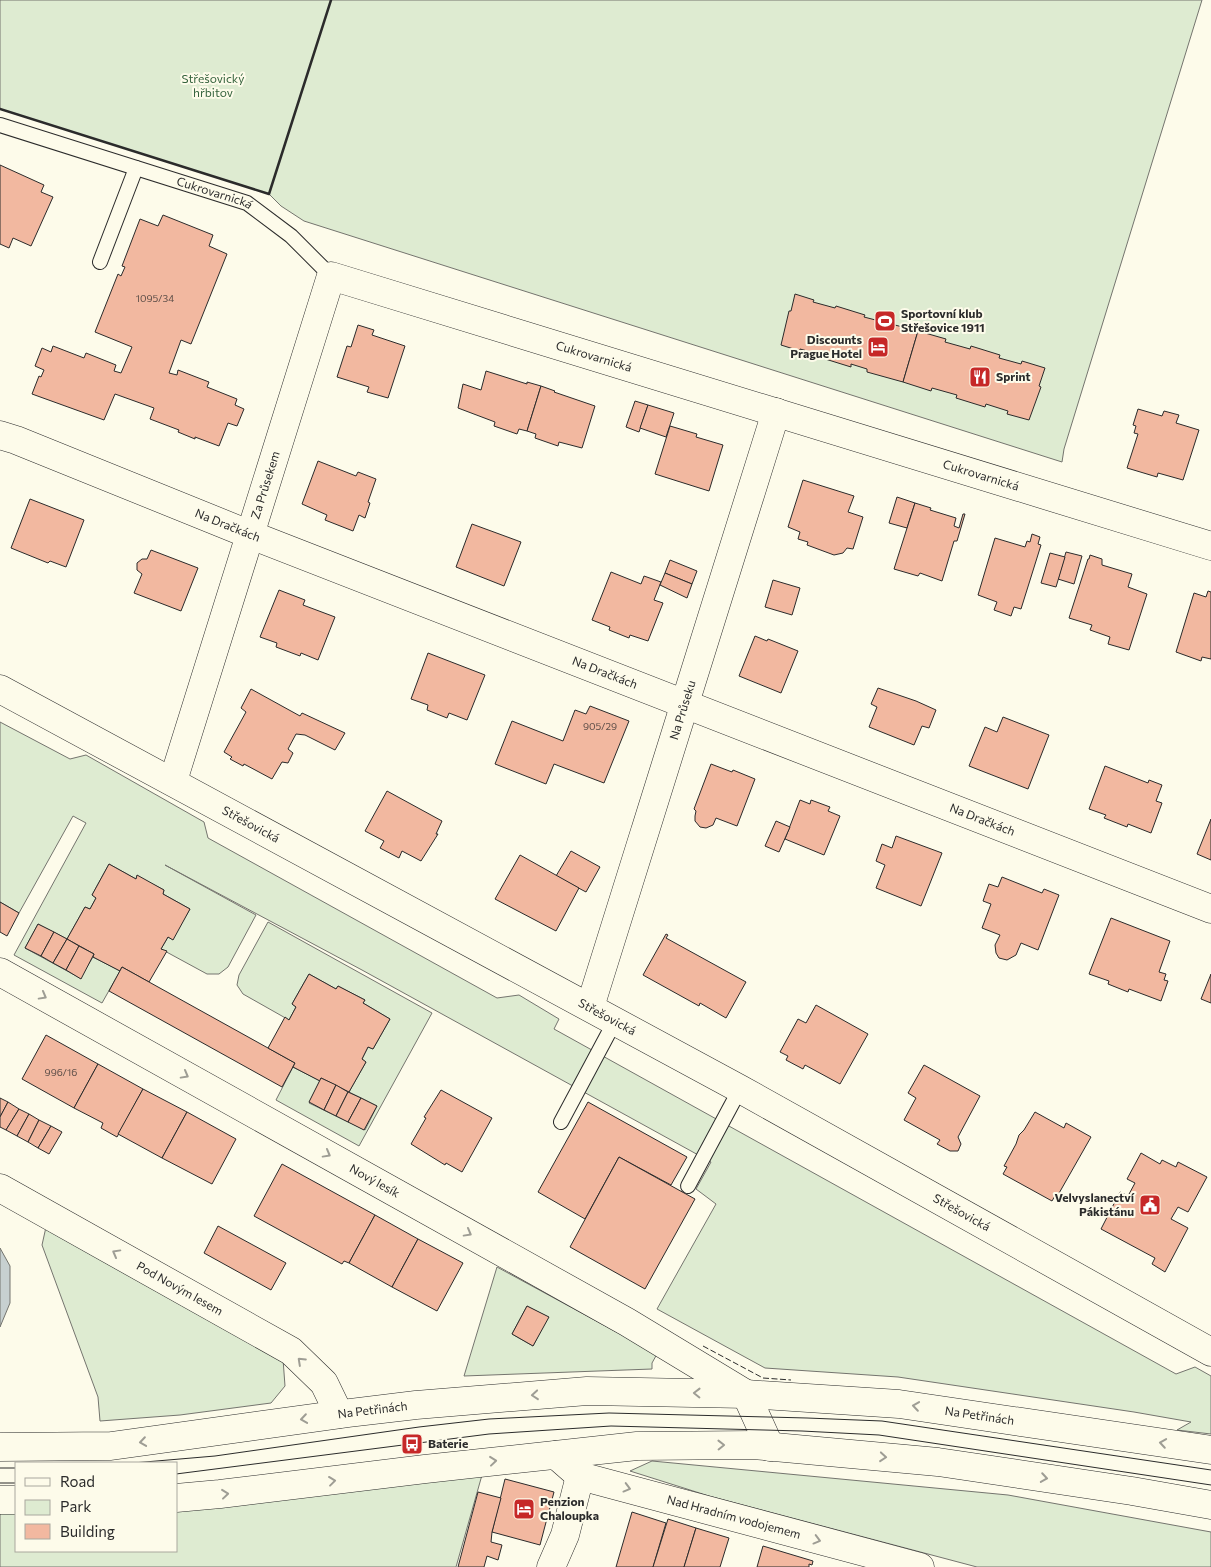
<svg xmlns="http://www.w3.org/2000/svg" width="1211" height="1567" font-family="Commissioner,sans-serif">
	<rect width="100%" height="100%" fill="#fdfbea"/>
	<g fill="#deebd1" stroke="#74746e" fill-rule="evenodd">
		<path d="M 0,0 L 1202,0 L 1064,449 L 1062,462 L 304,221 L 281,206 L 269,194 L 0,109 Z"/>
		<path d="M 0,722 L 70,759 L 86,755 L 204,822 L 208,838 L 497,998 L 519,995 L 559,1019 L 554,1029 L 1176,1374 L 1195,1367 L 1211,1376 L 1211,1434 L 1177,1430 L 1191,1422 L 1134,1412 L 898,1377 L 765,1368 L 657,1309 L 716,1204 L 696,1189 L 711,1162 L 362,970 L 165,865 L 256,915 L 228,967 L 219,974 L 207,974 L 161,949 L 168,937 L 172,939 L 190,909 L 163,894 L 164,890 L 137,876 L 136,879 L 109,864 L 92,895 L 96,898 L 90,909 L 85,907 L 67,939 L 38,924 L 25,948 L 80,978 L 93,957 L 120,971 L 102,1003 L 14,955 L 86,823 L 73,816 L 19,913 L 0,902 Z"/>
		<path d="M 268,922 L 432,1013 L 359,1146 L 276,1100 L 293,1067 L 320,1081 L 309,1103 L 365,1130 L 377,1106 L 349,1092 L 366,1062 L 362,1059 L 368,1047 L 373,1049 L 390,1019 L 363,1003 L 365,1000 L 338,986 L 336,989 L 309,974 L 292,1004 L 296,1007 L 289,1020 L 243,994 L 237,985 L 239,975 Z"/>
		<path d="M 46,1227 L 283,1359 L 285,1386 L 271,1403 L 180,1415 L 100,1421 L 98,1397 L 42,1245 Z"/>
		<path d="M 497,1267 L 657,1354 L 652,1363 L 652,1369 L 464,1376 ZM 527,1306 L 548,1317 L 533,1346 L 512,1334 Z"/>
		<path d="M 652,1461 L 1008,1495 L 1211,1532 L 1211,1567 L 977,1567 L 709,1496 L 630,1471 Z"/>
		<path d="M 482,1475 L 456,1567 L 0,1567 L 0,1511 L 16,1511 L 16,1551 L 176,1551 L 176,1507 Z"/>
	</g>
	<path fill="#c7d0d0" stroke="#74746e" d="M 0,1248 L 10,1266 L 10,1303 L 0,1327 Z"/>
	<g fill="#f2b8a0" stroke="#2b2b2b">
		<path d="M 0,165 L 44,185 L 41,192 L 53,197 L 31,246 L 13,238 L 9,248 L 0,244 Z"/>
		<path d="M 163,215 L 213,235 L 209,246 L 227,254 L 191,344 L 181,340 L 169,373 L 177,375 L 178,370 L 209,382 L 207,387 L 237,399 L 235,405 L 244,409 L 237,426 L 228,423 L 219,446 L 195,437 L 195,439 L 178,432 L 179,430 L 150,419 L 154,408 L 115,394 L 104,420 L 32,394 L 39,376 L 41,377 L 44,370 L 35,366 L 42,348 L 51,352 L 53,346 L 84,358 L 86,353 L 116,365 L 114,371 L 121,373 L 132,347 L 95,332 L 118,274 L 121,276 L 125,267 L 122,266 L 140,219 L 158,226 Z"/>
		<path d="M 795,294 L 814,300 L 813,302 L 835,308 L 836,306 L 865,315 L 864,317 L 918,331 L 903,382 L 867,372 L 867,369 L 851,364 L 851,367 L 822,358 L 822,355 L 800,349 L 800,351 L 781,345 L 789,311 L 791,311 Z"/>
		<path d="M 358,325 L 374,330 L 372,335 L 405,346 L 388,398 L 367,392 L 369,387 L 337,377 L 347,346 L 351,347 Z"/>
		<path d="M 918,331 L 946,339 L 945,342 L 970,349 L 971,346 L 1000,355 L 999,358 L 1021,364 L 1022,361 L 1045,368 L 1039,386 L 1041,387 L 1029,420 L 1007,414 L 1008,411 L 986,404 L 985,407 L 956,398 L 957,395 L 932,388 L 931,391 L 903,382 Z"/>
		<path d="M 486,371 L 527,384 L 527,382 L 541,386 L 527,431 L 519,429 L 517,434 L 494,426 L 495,422 L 458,408 L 463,384 L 481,390 Z"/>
		<path d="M 541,386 L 555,391 L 554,392 L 595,406 L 582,448 L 559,442 L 558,446 L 535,438 L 536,434 L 527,431 Z"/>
		<path d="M 635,401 L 648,405 L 639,432 L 626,427 Z"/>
		<path d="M 648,405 L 674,413 L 666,437 L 640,428 Z"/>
		<path d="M 1138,409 L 1162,416 L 1164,411 L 1179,415 L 1176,423 L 1199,430 L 1183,480 L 1158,473 L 1157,477 L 1127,468 L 1138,434 L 1134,433 L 1136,426 L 1133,425 Z"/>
		<path d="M 670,426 L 697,434 L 696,437 L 723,445 L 709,491 L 655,474 Z"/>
		<path d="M 318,461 L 356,476 L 358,472 L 376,479 L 368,502 L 370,503 L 365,518 L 359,515 L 353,531 L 325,520 L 327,515 L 302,504 Z"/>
		<path d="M 803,480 L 854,496 L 848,512 L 863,517 L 853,549 L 847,548 L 843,553 L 834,555 L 807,545 L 808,542 L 798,539 L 800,532 L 788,527 Z"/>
		<path d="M 897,497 L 915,503 L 907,528 L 889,523 Z"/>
		<path d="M 30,499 L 84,520 L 66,567 L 50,561 L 48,563 L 11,548 Z"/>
		<path d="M 915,503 L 931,508 L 930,510 L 956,518 L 954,526 L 959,528 L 963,514 L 965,514 L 957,541 L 954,541 L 942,581 L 920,573 L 918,576 L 894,569 Z"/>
		<path d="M 472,524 L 521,542 L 504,586 L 456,567 Z"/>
		<path d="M 1032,534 L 1040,537 L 1038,544 L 1041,545 L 1021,609 L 1014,607 L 1011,616 L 994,610 L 997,602 L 978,595 L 995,538 L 1025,547 L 1027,541 L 1030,542 Z"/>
		<path d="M 151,550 L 198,568 L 181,611 L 134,593 L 142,574 L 137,570 L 137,563 L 142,559 L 147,559 Z"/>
		<path d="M 1066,552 L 1082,556 L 1074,584 L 1058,579 Z"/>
		<path d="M 1050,553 L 1065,557 L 1056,587 L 1041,583 Z"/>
		<path d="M 1090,555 L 1102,559 L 1102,565 L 1132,574 L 1128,587 L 1147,594 L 1129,650 L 1108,644 L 1110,637 L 1090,630 L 1092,625 L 1069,618 L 1088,559 L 1089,559 Z"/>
		<path d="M 670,560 L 697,571 L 692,584 L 665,573 Z"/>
		<path d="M 611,572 L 641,584 L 644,576 L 661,582 L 654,600 L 663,603 L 648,641 L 630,635 L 629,638 L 609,630 L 610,627 L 592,620 Z"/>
		<path d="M 665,573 L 692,584 L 687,598 L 660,585 Z"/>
		<path d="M 773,580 L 800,588 L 792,615 L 765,607 Z"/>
		<path d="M 279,590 L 305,600 L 303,605 L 335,617 L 318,660 L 301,653 L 300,656 L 276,647 L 277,643 L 260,637 Z"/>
		<path d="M 1208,591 L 1211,592 L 1211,659 L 1202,657 L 1201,661 L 1176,652 L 1194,593 L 1206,597 Z"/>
		<path d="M 755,636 L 767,641 L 768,639 L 798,651 L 781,693 L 739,676 Z"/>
		<path d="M 428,653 L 485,675 L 467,720 L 449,713 L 447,718 L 427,710 L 428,705 L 411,699 Z"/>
		<path d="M 878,688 L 916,701 L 936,710 L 929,728 L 922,726 L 914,745 L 869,727 L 877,707 L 871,704 Z"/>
		<path d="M 251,689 L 300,716 L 302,713 L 345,733 L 335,750 L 305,735 L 296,734 L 288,749 L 293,753 L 288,763 L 282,762 L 272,779 L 244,764 L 243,766 L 230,759 L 232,757 L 224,752 L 246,712 L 241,708 Z"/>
		<path d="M 590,706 L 629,721 L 604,783 L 554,764 L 546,784 L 495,764 L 512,721 L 563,741 L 575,710 L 586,714 Z"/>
		<path d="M 1003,717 L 1049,735 L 1028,789 L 969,766 L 985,727 L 997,732 Z"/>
		<path d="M 711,764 L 732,772 L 733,770 L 755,779 L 737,826 L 716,818 L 713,825 L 706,828 L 700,827 L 695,821 L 695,816 L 696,811 L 694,809 Z"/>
		<path d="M 1105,766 L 1148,783 L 1149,780 L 1162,785 L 1156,801 L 1162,803 L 1151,833 L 1128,824 L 1127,827 L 1104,818 L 1106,815 L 1089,809 Z"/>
		<path d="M 387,791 L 442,821 L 436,834 L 438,834 L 421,861 L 402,851 L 399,858 L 380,848 L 384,841 L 365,831 Z"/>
		<path d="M 800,800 L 810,804 L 811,800 L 830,807 L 828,811 L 840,816 L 824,855 L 785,839 Z"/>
		<path d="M 1211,819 L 1211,860 L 1197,854 Z"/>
		<path d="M 776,821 L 790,827 L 779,852 L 765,846 Z"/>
		<path d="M 896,836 L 942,853 L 921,906 L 876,888 L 885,865 L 876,861 L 882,844 L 892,848 Z"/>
		<path d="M 571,851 L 600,867 L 586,892 L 556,876 Z"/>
		<path d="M 520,855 L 579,888 L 556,931 L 495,899 Z"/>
		<path d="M 109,864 L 136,879 L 137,875 L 164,890 L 163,894 L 190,909 L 173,940 L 168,937 L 161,949 L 167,951 L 149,982 L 122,967 L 120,971 L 93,957 L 94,954 L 67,939 L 85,907 L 90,909 L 96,898 L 92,895 Z"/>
		<path d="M 1002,877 L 1042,893 L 1044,889 L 1059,895 L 1038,950 L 1021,943 L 1016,955 L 1007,960 L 999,958 L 996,953 L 995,945 L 1000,935 L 982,928 L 991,904 L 983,901 L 989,884 L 998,887 Z"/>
		<path d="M 0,902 L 19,913 L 7,936 L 0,932 Z"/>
		<path d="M 1111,918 L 1170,941 L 1159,972 L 1166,974 L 1164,980 L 1168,981 L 1161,1001 L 1129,989 L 1128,992 L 1108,984 L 1109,981 L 1089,974 Z"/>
		<path d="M 38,924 L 54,932 L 41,956 L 25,948 Z"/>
		<path d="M 54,932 L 67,939 L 53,963 L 41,956 Z"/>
		<path d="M 666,934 L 668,935 L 666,938 L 746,982 L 726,1018 L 700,1003 L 699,1006 L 643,975 Z"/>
		<path d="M 67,939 L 79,946 L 66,970 L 53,963 Z"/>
		<path d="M 79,946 L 94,954 L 81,979 L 66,970 Z"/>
		<path d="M 122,967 L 295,1063 L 282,1087 L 109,991 Z"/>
		<path d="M 309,974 L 336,989 L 338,986 L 365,1000 L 363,1003 L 390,1019 L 373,1049 L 368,1047 L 362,1059 L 366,1062 L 349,1092 L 321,1078 L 320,1081 L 293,1067 L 295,1063 L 268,1048 L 285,1017 L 289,1020 L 296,1007 L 292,1004 Z"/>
		<path d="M 1211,974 L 1211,1003 L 1201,999 Z"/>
		<path d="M 816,1005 L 868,1034 L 840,1084 L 805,1065 L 803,1069 L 786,1060 L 788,1056 L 780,1052 L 798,1019 L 806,1023 Z"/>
		<path d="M 46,1035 L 98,1064 L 74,1108 L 22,1079 Z"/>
		<path d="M 98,1064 L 143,1089 L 117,1137 L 101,1128 L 103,1123 L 74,1108 Z"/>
		<path d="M 924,1065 L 980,1096 L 958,1137 L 961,1144 L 958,1151 L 950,1151 L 937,1144 L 940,1140 L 904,1120 L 916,1098 L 908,1093 Z"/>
		<path d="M 321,1078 L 336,1085 L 324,1110 L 309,1102 Z"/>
		<path d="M 336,1085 L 348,1092 L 336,1116 L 324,1110 Z"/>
		<path d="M 143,1089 L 187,1112 L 162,1158 L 118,1134 Z"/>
		<path d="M 441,1090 L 492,1118 L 462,1172 L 446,1163 L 445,1165 L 411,1144 L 426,1118 L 424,1117 Z"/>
		<path d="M 348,1092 L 361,1098 L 348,1122 L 336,1116 Z"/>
		<path d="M 0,1098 L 8,1102 L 0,1117 Z"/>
		<path d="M 361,1098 L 377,1106 L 364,1130 L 348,1122 Z"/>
		<path d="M 8,1102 L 19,1109 L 6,1130 L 0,1127 L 0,1117 Z"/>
		<path d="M 588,1102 L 687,1157 L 671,1185 L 619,1157 L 585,1219 L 538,1192 Z"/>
		<path d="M 19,1109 L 29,1114 L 17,1136 L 6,1130 Z"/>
		<path d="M 187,1112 L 236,1139 L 212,1184 L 162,1158 Z"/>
		<path d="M 1035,1112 L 1064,1128 L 1066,1123 L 1091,1137 L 1058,1195 L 1056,1194 L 1052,1201 L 1003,1174 L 1007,1167 L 1004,1166 L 1016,1144 L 1019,1135 L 1024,1130 Z"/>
		<path d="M 29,1114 L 39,1120 L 28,1142 L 17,1136 Z"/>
		<path d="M 39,1120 L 51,1126 L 38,1148 L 28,1142 Z"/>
		<path d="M 51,1126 L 62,1132 L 49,1154 L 38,1148 Z"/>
		<path d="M 1141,1153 L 1160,1164 L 1162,1160 L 1176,1167 L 1178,1162 L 1207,1177 L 1188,1212 L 1178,1207 L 1171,1219 L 1188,1228 L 1165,1272 L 1152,1264 L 1155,1258 L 1101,1229 L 1120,1192 L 1128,1196 L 1135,1183 L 1127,1179 Z"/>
		<path d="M 619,1157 L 695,1199 L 645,1289 L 570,1247 Z"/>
		<path d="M 282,1164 L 375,1215 L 349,1263 L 344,1261 L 342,1264 L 254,1216 Z"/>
		<path d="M 375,1215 L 418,1239 L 392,1287 L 349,1263 Z"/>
		<path d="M 218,1226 L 286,1263 L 271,1290 L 204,1253 Z"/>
		<path d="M 418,1239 L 463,1263 L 437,1311 L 392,1287 Z"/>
		<path d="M 527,1306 L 549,1317 L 533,1346 L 512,1334 Z"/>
		<path d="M 505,1479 L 554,1492 L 540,1545 L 492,1532 Z"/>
		<path d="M 478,1492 L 501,1498 L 492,1532 L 491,1542 L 502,1545 L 498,1560 L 487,1556 L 484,1567 L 458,1567 Z"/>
		<path d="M 632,1512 L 666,1523 L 653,1567 L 616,1567 Z"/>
		<path d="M 668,1519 L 696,1528 L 684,1567 L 653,1567 Z"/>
		<path d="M 696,1528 L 729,1538 L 720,1567 L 684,1567 Z"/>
		<path d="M 763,1546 L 813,1561 L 812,1565 L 809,1564 L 809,1567 L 757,1567 Z"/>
	</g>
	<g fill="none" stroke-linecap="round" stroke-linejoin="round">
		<g stroke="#2b2b2b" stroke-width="16">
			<g id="service">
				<path id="s1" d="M 0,125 L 247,203 L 291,236 L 331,276"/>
				<path d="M 100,262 L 136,168"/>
				<path d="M 561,1122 L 615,1021"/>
				<path d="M 688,1186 L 740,1089"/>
			</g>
		</g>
		<g stroke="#2b2b2b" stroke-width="29">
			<g id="minor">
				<path id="s2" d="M 0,435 L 16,440 L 251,535 L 1211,909"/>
				<path id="s3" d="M 0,689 L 740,1089 L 1211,1352"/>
				<path id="s4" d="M 173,781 L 331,276 L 1211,546"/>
				<path id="s5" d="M 0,972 L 627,1322 L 746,1394 L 770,1447"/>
				<path id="s6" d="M 590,1007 L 776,412"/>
				<path id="s7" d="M 0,1188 L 291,1351 L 324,1383 L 339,1414"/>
				<path id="s8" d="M 556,1455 L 580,1476 L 920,1567"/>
				<path d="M 551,1567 L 565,1535 L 580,1476"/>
			</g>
		</g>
		<g stroke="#2b2b2b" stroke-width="29">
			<g id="tertiary">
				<path id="s9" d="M 0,1447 L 111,1446 L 349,1413 L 416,1405 L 587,1391 L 746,1394 L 899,1404 L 1211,1450"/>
				<path d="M 176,1498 L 220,1494 L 425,1469 L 637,1446 L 753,1445 L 938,1462 L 1132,1491 L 1211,1505"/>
				<path d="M 0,1500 L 16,1500"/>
			</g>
		</g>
		<use href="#service" stroke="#fdfbea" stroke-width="14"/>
		<use href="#minor" stroke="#fdfbea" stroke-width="28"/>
		<use href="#tertiary" stroke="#fdfbea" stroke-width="28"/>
		<g stroke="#2b2b2b" stroke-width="1">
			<path d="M 133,1463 L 215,1456 L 419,1427 L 489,1419 L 609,1413 L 807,1418 L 882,1421 L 1211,1470"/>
			<path d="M 0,1468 L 16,1468"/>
			<path d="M 176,1474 L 489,1434 L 611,1426 L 802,1431 L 879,1435 L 1211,1485"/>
			<path d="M 0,1483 L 16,1483"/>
		</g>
		<path stroke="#2b2b2b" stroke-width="1" stroke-dasharray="6 2.5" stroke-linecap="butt" d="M 703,1346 L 763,1378 L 791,1380"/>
		<path stroke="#2b2b2b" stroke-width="2.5" d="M 0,109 L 269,194 L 331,0"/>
	</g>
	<defs><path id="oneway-chevron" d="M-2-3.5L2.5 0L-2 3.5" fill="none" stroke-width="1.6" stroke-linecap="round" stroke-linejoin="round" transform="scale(1.25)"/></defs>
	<g stroke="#9e9d94">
		<use href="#oneway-chevron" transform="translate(43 996) rotate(29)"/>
		<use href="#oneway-chevron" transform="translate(185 1075) rotate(29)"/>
		<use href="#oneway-chevron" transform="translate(327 1154) rotate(29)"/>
		<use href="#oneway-chevron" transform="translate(468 1233) rotate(29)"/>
		<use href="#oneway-chevron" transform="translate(116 1253) rotate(-151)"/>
		<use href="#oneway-chevron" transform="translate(301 1361) rotate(-137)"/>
		<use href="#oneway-chevron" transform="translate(697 1393) rotate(-179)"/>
		<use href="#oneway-chevron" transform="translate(535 1395) rotate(175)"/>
		<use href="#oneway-chevron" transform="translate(916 1406) rotate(-172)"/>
		<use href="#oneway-chevron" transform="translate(304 1419) rotate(172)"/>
		<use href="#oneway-chevron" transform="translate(143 1442) rotate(172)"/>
		<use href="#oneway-chevron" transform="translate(1163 1443) rotate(-171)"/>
		<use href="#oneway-chevron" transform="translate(721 1445) rotate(-1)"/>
		<use href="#oneway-chevron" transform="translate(883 1457) rotate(5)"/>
		<use href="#oneway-chevron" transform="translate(493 1461) rotate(-6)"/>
		<use href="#oneway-chevron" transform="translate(1044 1478) rotate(9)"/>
		<use href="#oneway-chevron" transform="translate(332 1481) rotate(-7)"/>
		<use href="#oneway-chevron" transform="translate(627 1488) rotate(15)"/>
		<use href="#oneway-chevron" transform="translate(225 1494) rotate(-6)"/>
		<use href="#oneway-chevron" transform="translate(817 1540) rotate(15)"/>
	</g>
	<defs>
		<g id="stadium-square" transform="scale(1.125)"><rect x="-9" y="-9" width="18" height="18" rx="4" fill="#c62828" stroke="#fdfbea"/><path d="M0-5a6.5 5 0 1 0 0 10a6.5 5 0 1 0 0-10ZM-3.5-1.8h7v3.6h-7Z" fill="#fff"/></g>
		<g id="hotel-square" transform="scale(1.125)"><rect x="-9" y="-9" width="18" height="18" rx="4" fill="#c62828" stroke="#fdfbea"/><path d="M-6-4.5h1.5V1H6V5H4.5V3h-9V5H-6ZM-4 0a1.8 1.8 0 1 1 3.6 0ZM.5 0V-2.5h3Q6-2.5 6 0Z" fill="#fff"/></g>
		<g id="restaurant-square" transform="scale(1.125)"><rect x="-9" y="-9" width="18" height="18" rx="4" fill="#c62828" stroke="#fdfbea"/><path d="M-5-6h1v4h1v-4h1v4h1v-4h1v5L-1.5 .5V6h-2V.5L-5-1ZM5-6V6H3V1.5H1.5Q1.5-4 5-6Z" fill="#fff"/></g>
		<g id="civic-square" transform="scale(1.125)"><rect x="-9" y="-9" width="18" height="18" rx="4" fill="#c62828" stroke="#fdfbea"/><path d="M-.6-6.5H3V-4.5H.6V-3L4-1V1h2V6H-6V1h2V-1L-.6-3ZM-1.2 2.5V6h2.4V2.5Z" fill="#fff"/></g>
		<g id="bus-square" transform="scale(1.125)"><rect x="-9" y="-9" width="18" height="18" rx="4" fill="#c62828" stroke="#fdfbea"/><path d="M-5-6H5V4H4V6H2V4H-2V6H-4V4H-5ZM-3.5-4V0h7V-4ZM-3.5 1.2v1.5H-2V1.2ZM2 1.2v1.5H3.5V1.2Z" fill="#fff"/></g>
	</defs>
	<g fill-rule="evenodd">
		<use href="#stadium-square" x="885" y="321"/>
		<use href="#hotel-square" x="878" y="347"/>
		<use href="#restaurant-square" x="980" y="377"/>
		<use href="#civic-square" x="1150" y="1205"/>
		<use href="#bus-square" x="412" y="1444"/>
		<use href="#hotel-square" x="524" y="1509"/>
	</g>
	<g text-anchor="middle" stroke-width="4" stroke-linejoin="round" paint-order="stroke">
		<g font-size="10" fill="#5d4e48">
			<text x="155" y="302">1095/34</text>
			<text x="600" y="730">905/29</text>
			<text x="61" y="1076">996/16</text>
		</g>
		<g font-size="12" fill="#34623c" stroke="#fdfbea">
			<text x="213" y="83">Střešovický<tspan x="213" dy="14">hřbitov</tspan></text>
		</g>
		<g font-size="12" fill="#2b2b2b" stroke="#fdfbea">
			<text dy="4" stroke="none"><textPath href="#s1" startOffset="225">Cukrovarnická</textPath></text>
			<text dy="4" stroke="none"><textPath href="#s4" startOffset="804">Cukrovarnická</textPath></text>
			<text dy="4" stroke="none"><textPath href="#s4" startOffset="1209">Cukrovarnická</textPath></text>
			<text dy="4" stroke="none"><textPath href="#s4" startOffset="310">Za Průsekem</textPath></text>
			<text dy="4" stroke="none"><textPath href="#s2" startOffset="245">Na Dračkách</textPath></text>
			<text dy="4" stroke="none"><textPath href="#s2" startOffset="650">Na Dračkách</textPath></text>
			<text dy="4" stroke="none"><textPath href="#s6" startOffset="311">Na Průseku</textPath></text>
			<text dy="4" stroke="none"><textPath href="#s2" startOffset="1055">Na Dračkách</textPath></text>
			<text dy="4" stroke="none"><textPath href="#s3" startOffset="285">Střešovická</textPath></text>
			<text dy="4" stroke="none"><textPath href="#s3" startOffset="690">Střešovická</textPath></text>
			<text dy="4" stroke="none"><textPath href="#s5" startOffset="429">Nový lesík</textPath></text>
			<text dy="4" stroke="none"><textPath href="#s3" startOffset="1095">Střešovická</textPath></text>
			<text dy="4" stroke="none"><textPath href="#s7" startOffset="206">Pod Novým lesem</textPath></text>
			<text dy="4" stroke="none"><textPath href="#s9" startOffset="375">Na Petřinách</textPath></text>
			<text dy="4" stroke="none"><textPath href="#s9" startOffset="984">Na Petřinách</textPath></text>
			<text dy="4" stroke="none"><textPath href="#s8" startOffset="191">Nad Hradním vodojemem</textPath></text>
		</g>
		<g font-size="12" font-weight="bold" fill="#2b2b2b" stroke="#fdfbea" text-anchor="start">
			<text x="901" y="318">Sportovní klub<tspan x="901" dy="14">Střešovice 1911</tspan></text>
			<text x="862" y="344" text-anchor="end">Discounts<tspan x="862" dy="14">Prague Hotel</tspan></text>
			<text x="996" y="381">Sprint</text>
			<text x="1134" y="1202" text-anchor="end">Velvyslanectví<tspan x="1134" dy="14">Pákistánu</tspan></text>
			<text x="428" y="1448">Baterie</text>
			<text x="540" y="1506">Penzion<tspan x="540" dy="14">Chaloupka</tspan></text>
		</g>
	</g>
	<rect x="15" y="1462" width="162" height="90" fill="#fdfbea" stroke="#a9a89e"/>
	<rect x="25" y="1478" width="25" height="8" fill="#fdfbea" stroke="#a9a89e"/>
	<text x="60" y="1487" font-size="15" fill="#2b2b2b">Road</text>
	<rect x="25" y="1500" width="25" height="15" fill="#deebd1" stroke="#a9a89e"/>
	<text x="60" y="1512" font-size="15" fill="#2b2b2b">Park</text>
	<rect x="25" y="1524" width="25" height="15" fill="#f2b8a0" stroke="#a9a89e"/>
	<text x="60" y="1537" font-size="15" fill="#2b2b2b">Building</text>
</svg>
